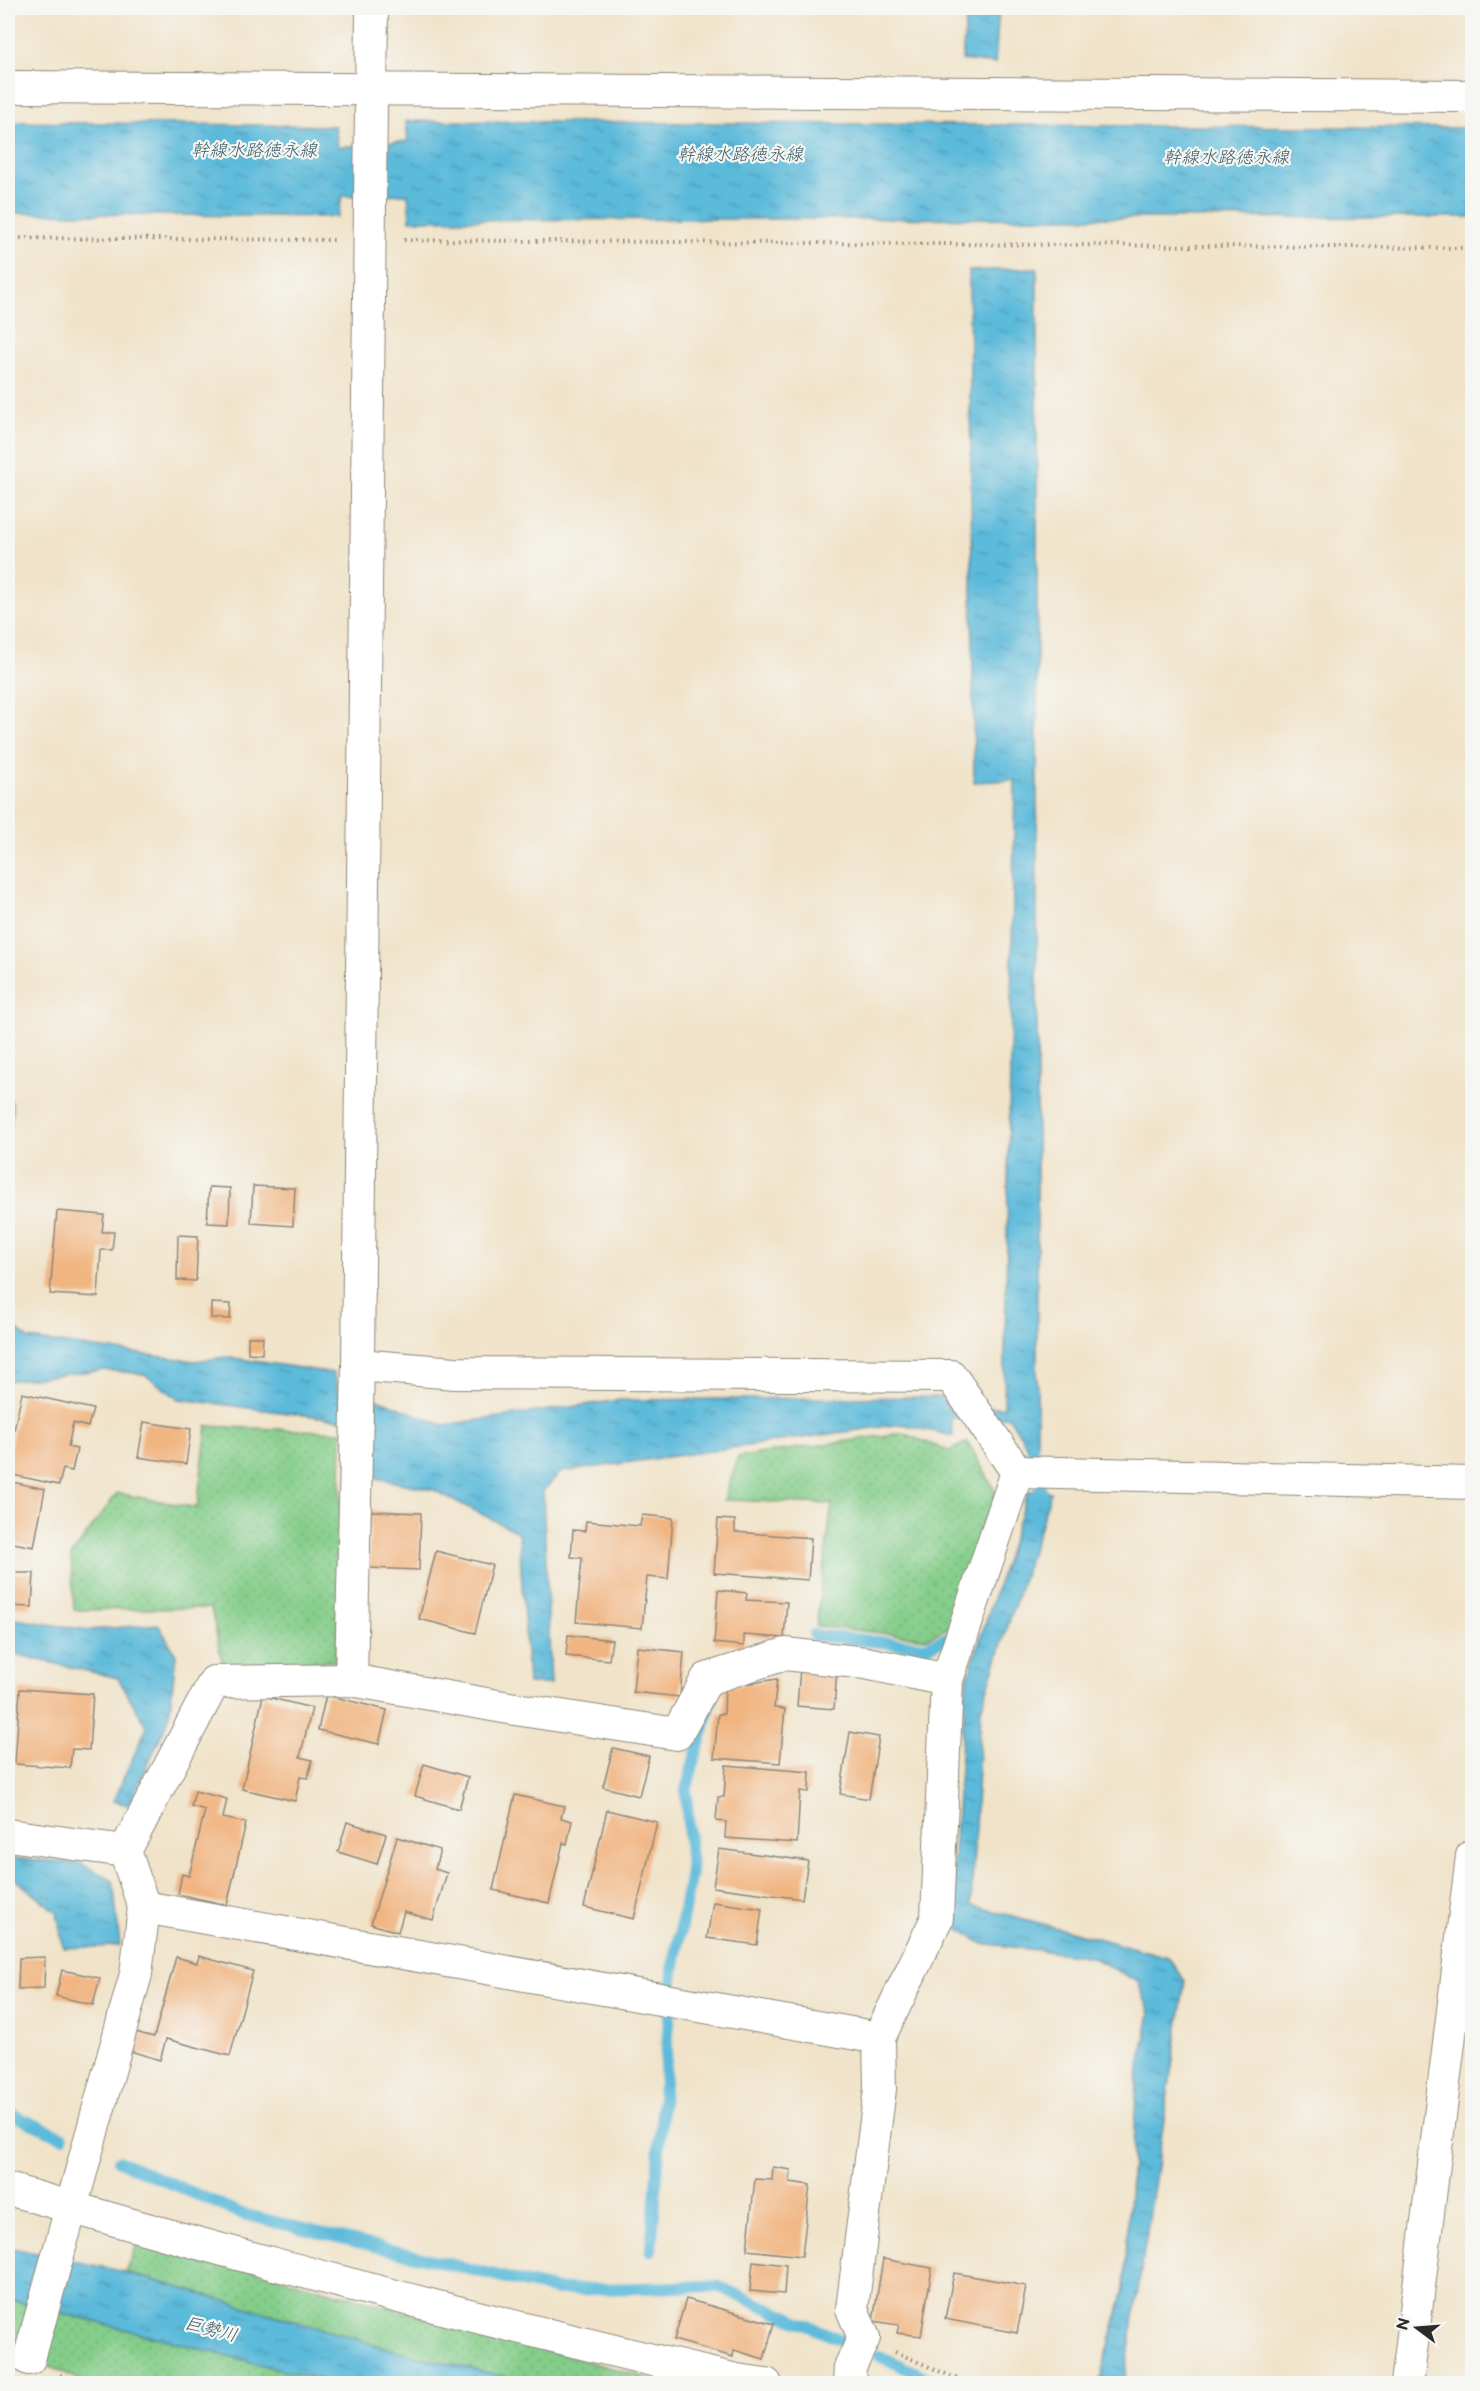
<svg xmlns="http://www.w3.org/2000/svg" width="1480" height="2391" font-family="'Balsamiq Sans','Klee One',sans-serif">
	<defs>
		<pattern id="green-dots" width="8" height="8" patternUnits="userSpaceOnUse" patternTransform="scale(1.5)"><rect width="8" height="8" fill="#84cd8a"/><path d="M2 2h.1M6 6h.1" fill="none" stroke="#72b077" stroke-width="1.8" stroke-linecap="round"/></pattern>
		<pattern id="water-ripples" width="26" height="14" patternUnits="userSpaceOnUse" patternTransform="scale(1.5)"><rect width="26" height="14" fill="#5cbada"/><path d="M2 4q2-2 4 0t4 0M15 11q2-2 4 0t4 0" fill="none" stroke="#4c97b1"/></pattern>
	</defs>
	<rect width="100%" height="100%" fill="#f6f6f2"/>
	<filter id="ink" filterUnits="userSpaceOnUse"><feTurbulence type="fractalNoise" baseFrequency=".0167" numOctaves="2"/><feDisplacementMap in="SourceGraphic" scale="12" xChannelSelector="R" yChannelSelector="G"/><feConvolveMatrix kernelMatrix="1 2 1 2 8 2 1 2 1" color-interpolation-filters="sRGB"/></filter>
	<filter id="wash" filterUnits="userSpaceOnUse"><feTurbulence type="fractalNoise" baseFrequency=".008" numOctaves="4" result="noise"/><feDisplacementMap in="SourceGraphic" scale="24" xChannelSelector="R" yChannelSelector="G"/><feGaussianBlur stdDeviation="1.35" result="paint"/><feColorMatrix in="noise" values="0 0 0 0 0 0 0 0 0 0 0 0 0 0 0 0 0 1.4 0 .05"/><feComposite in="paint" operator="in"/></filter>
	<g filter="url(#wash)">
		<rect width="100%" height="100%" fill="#f0e3c9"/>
		<g fill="url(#green-dots)" stroke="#587c5a" stroke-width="1.5">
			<path d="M 207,1426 L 342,1432 L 337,1661 L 223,1666 L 211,1608 L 74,1610 L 71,1556 L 117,1493 L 197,1508 Z"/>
			<path d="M 902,1433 L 949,1451 L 968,1442 L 996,1493 L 951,1626 L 927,1638 L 816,1626 L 832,1504 L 724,1500 L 738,1457 Z"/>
			<path d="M 140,2239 L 652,2379 L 683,2383 L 531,2383 L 415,2356 L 125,2272 Z"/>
			<path d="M 8,2299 L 333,2383 L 85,2383 L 10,2347 L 8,2352 Z"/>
		</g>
		<g fill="url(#water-ripples)" stroke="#447282" stroke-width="1.5">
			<path d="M 967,8 L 999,8 L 995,64 L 962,60 Z"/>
			<path d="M 406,121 L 1472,128 L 1472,217 L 410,220 L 408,194 L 342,196 L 338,217 L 8,213 L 8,122 L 335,126 L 338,147 L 408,141 Z"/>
			<path d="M 1037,268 L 1037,1447 L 1028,1448 L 1009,1417 L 951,1418 L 953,1436 L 902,1424 L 561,1472 L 543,1491 L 551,1684 L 528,1684 L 519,1533 L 434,1490 L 371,1477 L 366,1423 L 179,1399 L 144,1374 L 103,1370 L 8,1381 L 8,1323 L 29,1339 L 194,1361 L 227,1357 L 333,1373 L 340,1396 L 375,1398 L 443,1425 L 620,1400 L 940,1397 L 950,1409 L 1004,1407 L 1015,780 L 974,782 L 969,271 Z"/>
			<path d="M 8,1094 L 13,1108 L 8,1142 Z"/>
			<path d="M 1028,1491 L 1051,1492 L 981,1709 L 971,1905 L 1168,1957 L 1185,1981 L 1124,2383 L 1099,2383 L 1124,2289 L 1137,2081 L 1150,2013 L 1138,1982 L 1092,1957 L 981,1943 L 949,1922 L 966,1683 Z"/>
			<path d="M 8,1618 L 89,1630 L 158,1624 L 176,1655 L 169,1718 L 129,1805 L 113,1801 L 147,1727 L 118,1678 L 8,1653 Z"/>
			<path d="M 8,1858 L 80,1863 L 113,1881 L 120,1946 L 63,1948 L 57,1912 L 8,1874 Z"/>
			<path d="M 8,2247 L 125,2272 L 415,2356 L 531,2383 L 333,2383 L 8,2299 Z"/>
		</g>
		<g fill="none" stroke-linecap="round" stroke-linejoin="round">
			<g stroke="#5cbada" stroke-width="12">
				<path d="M 1032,1448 L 1041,1492"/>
				<path d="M 814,1635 L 926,1647 L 953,1635"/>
				<path d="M 8,2113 L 63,2137"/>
				<path d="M 119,2161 L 242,2214 L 556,2290 L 717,2286 L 839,2339"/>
				<path d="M 651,2250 L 673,1970 L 691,1872 L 686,1790 L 713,1694"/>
				<path d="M 879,2356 L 941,2384"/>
			</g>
		</g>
		<g id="blocks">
			<g fill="#f1b582">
				<path d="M 253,1186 L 295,1188 L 293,1226 L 251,1223 Z"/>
				<path d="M 209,1187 L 230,1188 L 229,1224 L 207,1223 Z"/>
				<path d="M 57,1211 L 104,1215 L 102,1232 L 114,1232 L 112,1250 L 101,1250 L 98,1297 L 50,1294 Z"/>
				<path d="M 178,1235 L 198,1236 L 196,1281 L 177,1280 Z"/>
				<path d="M 211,1303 L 231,1304 L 230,1319 L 211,1318 Z"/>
				<path d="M 248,1337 L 263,1337 L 262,1354 L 248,1353 Z"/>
				<path d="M 22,1393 L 93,1409 L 88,1427 L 73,1423 L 68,1447 L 77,1449 L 72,1471 L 63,1469 L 59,1485 L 8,1474 L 8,1458 Z"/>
				<path d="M 144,1422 L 191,1429 L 186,1464 L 138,1457 Z"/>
				<path d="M 8,1481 L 45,1489 L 34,1547 L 8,1542 Z"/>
				<path d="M 371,1511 L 421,1513 L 419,1570 L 369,1568 Z"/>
				<path d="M 642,1515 L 673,1518 L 668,1579 L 647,1577 L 642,1628 L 576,1622 L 582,1558 L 571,1557 L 573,1530 L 585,1531 L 586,1521 L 640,1526 Z"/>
				<path d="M 718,1519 L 735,1520 L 735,1532 L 811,1538 L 808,1580 L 714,1573 Z"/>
				<path d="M 436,1551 L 492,1565 L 475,1633 L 419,1619 Z"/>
				<path d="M 8,1573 L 34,1573 L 32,1607 L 8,1606 Z"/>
				<path d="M 718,1590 L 747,1593 L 746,1600 L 787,1602 L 784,1638 L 744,1635 L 744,1646 L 714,1643 Z"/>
				<path d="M 568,1635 L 612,1640 L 609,1660 L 566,1656 Z"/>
				<path d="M 637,1647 L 684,1652 L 680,1697 L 633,1692 Z"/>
				<path d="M 800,1668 L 837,1671 L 834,1709 L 797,1706 Z"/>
				<path d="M 777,1679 L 774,1708 L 785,1709 L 780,1763 L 714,1758 L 718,1714 L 724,1714 L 725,1687 Z"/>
				<path d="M 20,1689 L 93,1694 L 89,1750 L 72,1749 L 70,1768 L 15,1764 Z"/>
				<path d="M 8,1694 L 13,1695 L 11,1718 L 8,1718 Z"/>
				<path d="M 326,1695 L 387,1710 L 379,1744 L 318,1730 Z"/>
				<path d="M 263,1696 L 312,1708 L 300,1757 L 312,1760 L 308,1778 L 300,1777 L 295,1801 L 242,1789 Z"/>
				<path d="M 850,1732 L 879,1737 L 869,1799 L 840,1794 Z"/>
				<path d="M 613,1748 L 649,1756 L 639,1796 L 603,1787 Z"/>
				<path d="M 424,1764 L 468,1777 L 459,1809 L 415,1796 Z"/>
				<path d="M 726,1765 L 810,1772 L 809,1792 L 800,1791 L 797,1843 L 725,1838 L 726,1822 L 716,1821 L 718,1797 L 724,1797 Z"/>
				<path d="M 195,1791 L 227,1799 L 223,1818 L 246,1823 L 227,1905 L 178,1894 L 182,1874 L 189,1876 L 205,1810 L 191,1806 Z"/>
				<path d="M 515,1795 L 564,1806 L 561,1818 L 572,1821 L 567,1844 L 563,1843 L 549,1903 L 493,1890 Z"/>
				<path d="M 607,1810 L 657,1822 L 634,1919 L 584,1907 Z"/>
				<path d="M 347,1822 L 386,1834 L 377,1864 L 338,1852 Z"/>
				<path d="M 397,1837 L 440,1850 L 435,1869 L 447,1873 L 433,1920 L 404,1912 L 398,1932 L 371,1924 Z"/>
				<path d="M 719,1849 L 808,1861 L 802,1899 L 713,1887 Z"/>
				<path d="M 713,1902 L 762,1909 L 757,1945 L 707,1938 Z"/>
				<path d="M 199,1956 L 253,1971 L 230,2056 L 166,2039 L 160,2060 L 130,2051 L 135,2032 L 154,2037 L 176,1957 L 197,1963 Z"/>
				<path d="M 45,1957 L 44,1988 L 18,1989 L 19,1958 Z"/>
				<path d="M 62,1970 L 100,1978 L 93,2005 L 56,1996 Z"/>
				<path d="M 8,2046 L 15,2048 L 8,2077 Z"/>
				<path d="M 773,2167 L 791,2170 L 790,2182 L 810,2185 L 802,2256 L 747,2250 L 755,2179 L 772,2180 Z"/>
				<path d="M 883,2259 L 932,2268 L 921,2336 L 897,2333 L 899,2325 L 873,2321 Z"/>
				<path d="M 753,2261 L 786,2265 L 784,2294 L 750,2291 Z"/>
				<path d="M 954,2273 L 1026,2286 L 1017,2333 L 945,2319 Z"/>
				<path d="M 686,2299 L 774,2324 L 764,2359 L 734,2350 L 733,2357 L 674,2340 Z"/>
			</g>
		</g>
	</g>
	<g filter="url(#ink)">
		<use href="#blocks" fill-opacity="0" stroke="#8e877a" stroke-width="1.5"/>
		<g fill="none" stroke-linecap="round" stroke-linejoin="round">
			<g stroke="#8e877a" stroke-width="34">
				<g id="street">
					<path d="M 8,87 L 1472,96"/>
					<path d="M 358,1365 L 455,1373 L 951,1376 L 1017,1472"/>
					<path d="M 1017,1472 L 1472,1483"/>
					<path d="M 351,1680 L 358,1365 L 372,8"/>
					<path d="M 8,1835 L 125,1851"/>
					<path d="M 144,1907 L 879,2038 L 937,1918 L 947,1680"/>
					<path d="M 8,2189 C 249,2260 492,2323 737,2380 L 766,2384"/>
					<path d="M 29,2359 L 136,1974 L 144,1907 L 125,1851 L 214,1682 L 351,1680 L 509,1708 L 677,1734 L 707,1679 L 785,1654 L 866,1663 L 947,1680 L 1017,1472"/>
					<path d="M 849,2384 L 850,2367 L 864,2338 L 852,2309 L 880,2089 L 879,2038"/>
					<path d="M 1407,2384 L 1472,1856"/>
				</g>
			</g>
			<g stroke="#8e877a" stroke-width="4" stroke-dasharray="1.5 4.5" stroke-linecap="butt">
				<path d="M 8,238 L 334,240"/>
				<path d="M 404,240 L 1472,248"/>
				<path d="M 895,2352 L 969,2384"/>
				<path d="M 60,2375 L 103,2384"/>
			</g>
			<use href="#street" stroke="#fff" stroke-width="32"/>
		</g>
	</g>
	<g text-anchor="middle" stroke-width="4.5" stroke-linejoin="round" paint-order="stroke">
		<g font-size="18" font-style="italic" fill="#3c5d68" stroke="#f6f6f2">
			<text x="254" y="156">幹線水路徳永線</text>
			<text x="740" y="160">幹線水路徳永線</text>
			<text x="1226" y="163">幹線水路徳永線</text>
			<text transform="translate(211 2329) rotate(15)" y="6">巨勢川</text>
		</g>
	</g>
	<rect width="1480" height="2391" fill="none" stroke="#f6f6f2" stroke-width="30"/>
	<g transform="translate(1417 2328) rotate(286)" stroke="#f6f6f2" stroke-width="4.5" paint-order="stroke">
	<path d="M0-4.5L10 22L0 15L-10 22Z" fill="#2b2b2b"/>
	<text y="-9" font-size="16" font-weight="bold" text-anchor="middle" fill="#2b2b2b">N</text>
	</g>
</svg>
